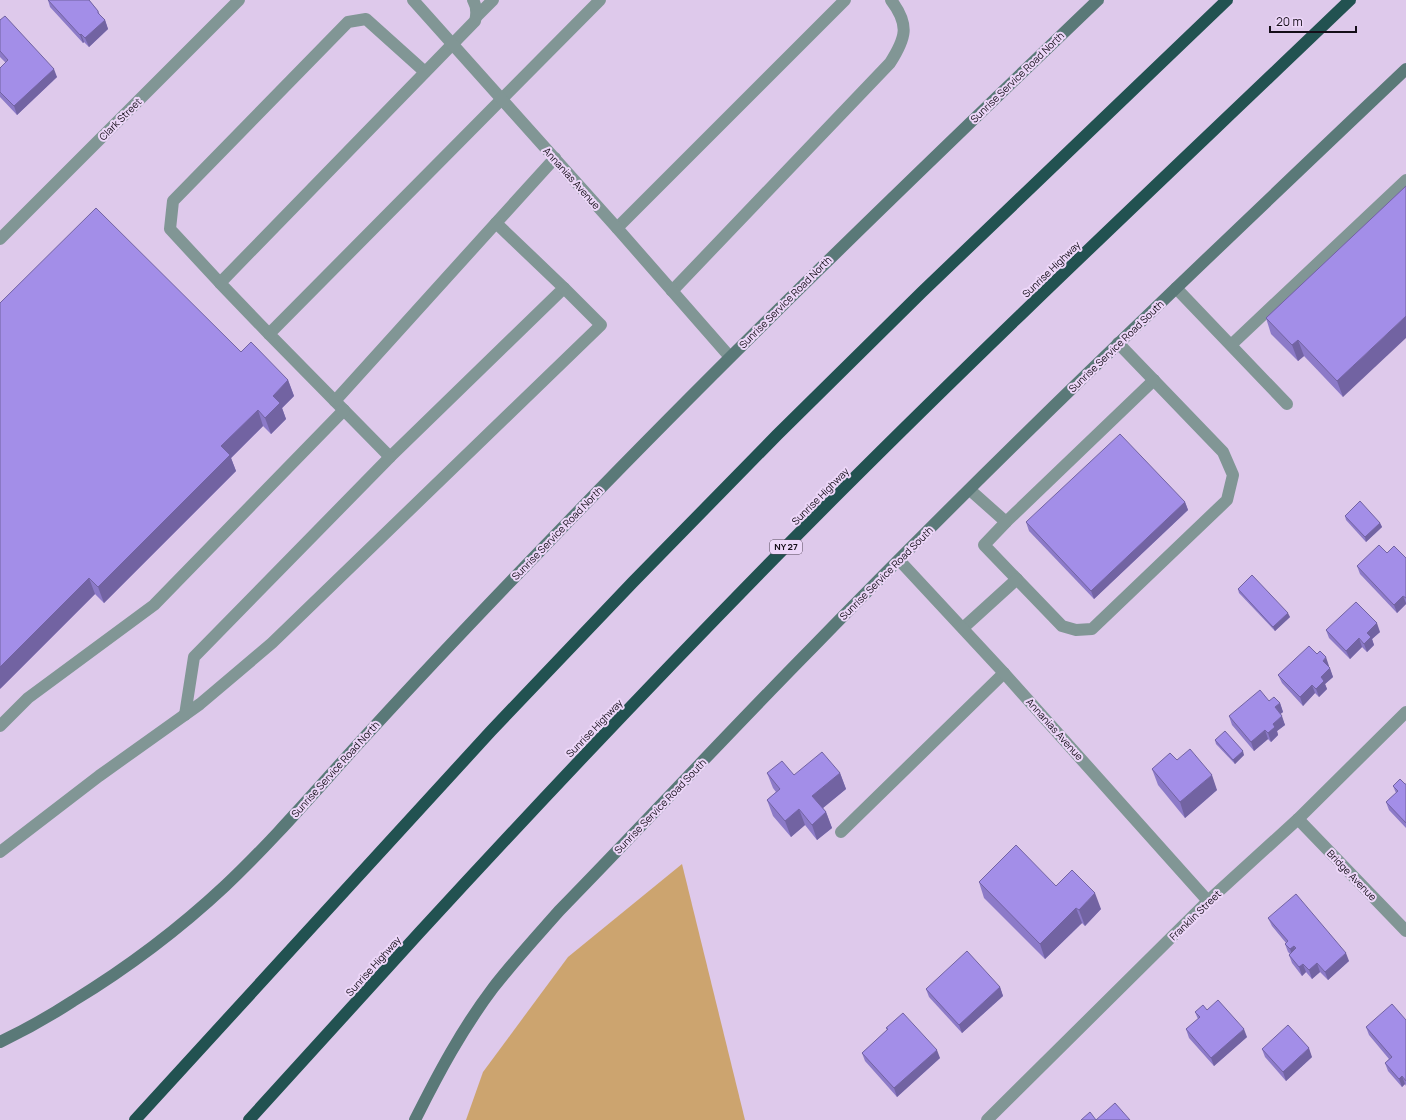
<svg xmlns="http://www.w3.org/2000/svg" width="1406" height="1120" font-family="Manrope,sans-serif">
	<rect width="100%" height="100%" fill="#dec9eb"/>
	<path fill="#cca46f" d="M 682,864 L 745,1120 L 466,1120 L 483,1072 L 568,957 Z"/>
	<g fill="none" stroke-linecap="round" stroke-linejoin="round">
		<g stroke="#819695" stroke-width="12">
			<path d="M 477,16 L 493,0"/>
			<path d="M 555,158 L 496,223 L 564,288 L 390,457 L 269,334 L 600,0"/>
			<path d="M 617,228 L 845,0"/>
			<path d="M 220,283 L 170,229 L 173,201 L 348,22 L 366,19 L 425,72"/>
			<path d="M 1176,288 L 1287,404"/>
			<path d="M 672,291 L 890,63 C 906,38 910,25 891,0"/>
			<path d="M 269,334 L 220,283 L 475,21 C 477,14 477,7 473,0"/>
			<path d="M 1231,345 L 1406,180"/>
			<path d="M 335,401 L 496,223"/>
			<path d="M 970,490 L 1006,522 L 1154,380"/>
			<path d="M 1006,522 L 984,545 L 1062,626 L 1076,630 L 1092,629 L 1227,500 L 1233,475 L 1223,452 L 1118,343"/>
			<path d="M 963,628 L 1017,579"/>
			<path d="M 185,715 L 194,657 L 390,457"/>
			<path d="M 0,726 L 28,698 L 154,605 L 344,410"/>
			<path d="M 841,832 L 1004,673"/>
			<path d="M 0,852 L 99,776 L 200,704 L 272,643 L 601,325 L 564,288"/>
		</g>
		<g stroke="#819695" stroke-width="12">
			<path d="M 413,0 L 617,228 L 730,357"/>
			<path d="M 0,239 L 239,0"/>
			<path d="M 899,560 L 1004,673 L 1208,901"/>
			<path d="M 1298,819 L 1406,931"/>
			<path d="M 987,1120 L 1208,901 L 1298,819 L 1406,712"/>
		</g>
		<g stroke="#5a7978" stroke-width="12">
			<path d="M 0,1042 C 25,1030 50,1016 73,1001 C 127,968 179,929 225,886 C 276,838 323,782 371,730 C 426,670 482,611 539,552 C 720,363 909,181 1098,0"/>
			<path d="M 415,1120 C 438,1074 462,1029 493,988 C 514,961 537,936 559,911 C 644,824 727,734 813,647 C 1005,449 1206,259 1406,69"/>
		</g>
		<g stroke="#225251" stroke-width="12">
			<path d="M 135,1120 L 491,731 L 633,582 L 777,435 L 922,292 L 1227,0"/>
			<path d="M 249,1120 C 306,1058 362,995 419,933 C 558,782 699,633 844,488 C 1010,322 1181,162 1350,0"/>
		</g>
	</g>
	<g fill="#8c7ac8">
		<path d="M 48,0 L 89,0 L 98,11 L 100,15 L 105,20 L 108,29 L 89,47 L 84,42 L 83,43 L 50,7 Z"/>
		<path d="M 0,20 L 57,77 L 17,115 L 0,97 L 0,68 L 6,63 L 0,57 Z"/>
		<path d="M 1406,186 L 1343,397 L 1304,356 L 1298,361 L 1271,334 L 1266,318 Z"/>
		<path d="M 241,352 L 288,380 L 294,396 L 282,408 L 286,419 L 271,434 L 263,426 L 231,458 L 236,471 L 104,603 L 95,594 L 0,689 Z"/>
		<path d="M 1185,502 L 1188,510 L 1094,599 L 1029,531 L 1026,522 Z"/>
		<path d="M 1345,516 L 1380,523 L 1382,527 L 1366,542 L 1346,520 Z"/>
		<path d="M 1387,553 L 1406,558 L 1406,604 L 1397,613 L 1360,574 L 1357,566 Z"/>
		<path d="M 1238,589 L 1290,617 L 1275,631 L 1239,593 Z"/>
		<path d="M 1326,630 L 1380,632 L 1372,639 L 1374,645 L 1367,652 L 1362,647 L 1350,659 L 1329,638 Z"/>
		<path d="M 1317,654 L 1329,666 L 1329,667 L 1333,677 L 1325,684 L 1327,689 L 1319,697 L 1315,693 L 1303,706 L 1282,683 L 1278,675 Z"/>
		<path d="M 1269,701 L 1280,703 L 1283,712 L 1280,714 L 1285,725 L 1277,731 L 1278,735 L 1271,742 L 1268,739 L 1254,751 L 1232,725 L 1229,716 Z"/>
		<path d="M 1215,740 L 1244,755 L 1235,764 L 1216,744 Z"/>
		<path d="M 1177,760 L 1217,790 L 1185,818 L 1158,785 L 1152,769 Z"/>
		<path d="M 767,773 L 794,775 L 840,773 L 846,789 L 823,808 L 826,812 L 832,828 L 817,840 L 805,825 L 791,837 L 773,816 L 767,800 L 776,792 L 773,788 Z"/>
		<path d="M 1405,784 L 1406,784 L 1406,828 L 1389,810 L 1386,802 L 1396,793 L 1393,786 Z"/>
		<path d="M 979,882 L 1056,886 L 1101,909 L 1085,926 L 1082,923 L 1045,959 L 984,898 Z"/>
		<path d="M 1268,918 L 1349,961 L 1328,980 L 1320,972 L 1312,979 L 1306,972 L 1302,976 L 1292,963 L 1289,955 L 1290,954 L 1288,952 L 1285,944 L 1286,943 L 1272,926 Z"/>
		<path d="M 1000,987 L 1003,996 L 962,1033 L 929,997 L 926,989 Z"/>
		<path d="M 1207,1010 L 1247,1037 L 1214,1066 L 1189,1038 L 1186,1029 L 1198,1019 L 1195,1012 Z"/>
		<path d="M 1406,1020 L 1406,1086 L 1405,1084 L 1402,1087 L 1388,1071 L 1385,1063 L 1389,1059 L 1369,1035 L 1366,1027 Z"/>
		<path d="M 886,1028 L 940,1058 L 897,1097 L 865,1061 L 862,1053 L 887,1030 Z"/>
		<path d="M 1262,1049 L 1312,1057 L 1286,1081 L 1265,1057 Z"/>
	</g>
	<g fill="#7263a2">
		<path d="M 105,20 L 108,29 L 89,47 L 85,38 Z"/>
		<path d="M 81,34 L 84,42 L 83,43 L 80,35 Z"/>
		<path d="M 54,69 L 57,77 L 17,115 L 14,106 Z"/>
		<path d="M 1406,316 L 1406,338 L 1343,397 L 1337,381 Z"/>
		<path d="M 1298,340 L 1304,356 L 1298,361 L 1292,345 Z"/>
		<path d="M 288,380 L 294,396 L 282,408 L 286,419 L 271,434 L 265,418 L 273,396 Z"/>
		<path d="M 258,410 L 263,426 L 231,458 L 236,471 L 104,603 L 98,587 L 221,446 Z"/>
		<path d="M 1185,502 L 1188,510 L 1094,599 L 1091,591 Z"/>
		<path d="M 1380,523 L 1382,527 L 1366,542 L 1365,537 Z"/>
		<path d="M 89,578 L 95,594 L 0,689 L 0,667 Z"/>
		<path d="M 1403,596 L 1406,603 L 1406,604 L 1397,613 L 1394,605 Z"/>
		<path d="M 1288,613 L 1290,617 L 1275,631 L 1273,627 Z"/>
		<path d="M 1377,623 L 1380,632 L 1372,639 L 1374,645 L 1367,652 L 1364,644 L 1367,633 Z"/>
		<path d="M 1359,638 L 1362,647 L 1350,659 L 1346,651 Z"/>
		<path d="M 1326,657 L 1329,666 L 1326,669 L 1323,661 Z"/>
		<path d="M 1330,668 L 1333,677 L 1325,684 L 1327,689 L 1319,697 L 1316,689 L 1321,677 Z"/>
		<path d="M 1312,685 L 1315,693 L 1303,706 L 1300,697 Z"/>
		<path d="M 1280,703 L 1283,712 L 1278,716 L 1275,707 Z"/>
		<path d="M 1282,716 L 1285,725 L 1277,731 L 1278,735 L 1271,742 L 1268,733 L 1273,724 Z"/>
		<path d="M 1265,730 L 1268,739 L 1254,751 L 1251,742 Z"/>
		<path d="M 1243,751 L 1244,755 L 1235,764 L 1233,760 Z"/>
		<path d="M 840,773 L 846,789 L 818,812 L 812,796 Z"/>
		<path d="M 1212,775 L 1217,790 L 1185,818 L 1180,802 Z"/>
		<path d="M 799,809 L 805,825 L 791,837 L 785,821 Z"/>
		<path d="M 826,812 L 832,828 L 817,840 L 812,825 Z"/>
		<path d="M 1095,893 L 1101,909 L 1085,926 L 1079,910 Z"/>
		<path d="M 1076,908 L 1082,923 L 1045,959 L 1040,944 Z"/>
		<path d="M 1294,946 L 1297,954 L 1293,957 L 1290,949 Z"/>
		<path d="M 1346,953 L 1349,961 L 1328,980 L 1325,972 Z"/>
		<path d="M 1317,963 L 1320,972 L 1312,979 L 1309,970 Z"/>
		<path d="M 1303,964 L 1306,972 L 1302,976 L 1299,967 Z"/>
		<path d="M 1000,987 L 1003,996 L 962,1033 L 959,1025 Z"/>
		<path d="M 1244,1029 L 1247,1037 L 1214,1066 L 1211,1058 Z"/>
		<path d="M 1309,1048 L 1312,1057 L 1286,1081 L 1283,1072 Z"/>
		<path d="M 937,1050 L 940,1058 L 897,1097 L 894,1088 Z"/>
		<path d="M 1402,1076 L 1405,1084 L 1402,1087 L 1399,1079 Z"/>
	</g>
	<g fill="#a38ee8" stroke="#7263a2">
		<path d="M 48,0 L 89,0 L 98,11 L 98,13 L 105,20 L 85,38 L 81,34 L 80,35 Z"/>
		<path d="M 5,16 L 54,69 L 14,106 L 0,92 L 0,68 L 8,60 L 0,51 L 0,20 Z"/>
		<path d="M 1406,186 L 1406,316 L 1337,381 L 1298,340 L 1292,345 L 1266,318 Z"/>
		<path d="M 96,208 L 241,352 L 251,342 L 288,380 L 273,396 L 280,403 L 265,418 L 258,410 L 221,446 L 230,455 L 98,587 L 89,578 L 0,667 L 0,303 Z"/>
		<path d="M 1120,434 L 1185,502 L 1091,591 L 1026,522 Z"/>
		<path d="M 1360,501 L 1380,523 L 1365,537 L 1345,516 Z"/>
		<path d="M 1379,545 L 1387,553 L 1394,546 L 1406,558 L 1406,598 L 1403,596 L 1394,605 L 1357,566 Z"/>
		<path d="M 1252,575 L 1288,613 L 1273,627 L 1238,589 Z"/>
		<path d="M 1356,602 L 1377,623 L 1367,633 L 1371,637 L 1364,644 L 1359,638 L 1346,651 L 1326,630 Z"/>
		<path d="M 1309,646 L 1317,654 L 1320,651 L 1326,657 L 1323,661 L 1330,668 L 1321,677 L 1324,681 L 1316,689 L 1312,685 L 1300,697 L 1278,675 Z"/>
		<path d="M 1260,690 L 1269,701 L 1274,697 L 1280,703 L 1275,707 L 1282,716 L 1273,724 L 1275,727 L 1268,733 L 1265,730 L 1251,742 L 1229,716 Z"/>
		<path d="M 1225,731 L 1243,751 L 1233,760 L 1215,740 Z"/>
		<path d="M 1190,749 L 1212,775 L 1180,802 L 1152,769 L 1170,753 L 1177,760 Z"/>
		<path d="M 822,752 L 840,773 L 812,796 L 826,812 L 812,825 L 799,809 L 785,821 L 767,800 L 780,789 L 767,773 L 782,761 L 794,775 Z"/>
		<path d="M 1400,779 L 1405,784 L 1406,784 L 1406,823 L 1386,802 L 1398,791 L 1393,786 Z"/>
		<path d="M 1016,845 L 1056,886 L 1072,870 L 1095,893 L 1079,910 L 1076,908 L 1040,944 L 979,882 Z"/>
		<path d="M 1296,894 L 1346,953 L 1325,972 L 1317,963 L 1309,970 L 1303,964 L 1299,967 L 1289,955 L 1296,948 L 1294,946 L 1290,949 L 1285,944 L 1288,941 L 1268,918 Z"/>
		<path d="M 967,951 L 1000,987 L 959,1025 L 926,989 Z"/>
		<path d="M 1218,1000 L 1244,1029 L 1211,1058 L 1186,1029 L 1200,1017 L 1195,1012 L 1203,1005 L 1207,1010 Z"/>
		<path d="M 1392,1004 L 1406,1020 L 1406,1081 L 1402,1076 L 1399,1079 L 1385,1063 L 1392,1057 L 1366,1027 Z"/>
		<path d="M 903,1013 L 937,1050 L 894,1088 L 862,1053 L 888,1029 L 886,1028 Z"/>
		<path d="M 1288,1025 L 1309,1048 L 1283,1072 L 1262,1049 Z"/>
		<path d="M 1115,1103 L 1130,1120 L 1081,1120 L 1090,1112 L 1096,1120 Z"/>
	</g>
	<g text-anchor="middle" stroke-width="4" stroke-linejoin="round" paint-order="stroke">
		<rect fill="#ecd6f8" stroke="#55495b" stroke-width="1" x="770" y="540" width="32" height="14" rx="3"/>
		<g font-size="9" font-weight="bold" fill="#140d18">
			<text x="786" y="550">NY 27</text>
		</g>
		<g font-size="10" fill="#140d18" stroke="#ecd6f8">
			<text transform="translate(1017 77) rotate(-44)" y="4">Sunrise Service Road North</text>
			<text transform="translate(120 119) rotate(-45)" y="4">Clark Street</text>
			<text transform="translate(572 178) rotate(48)" y="4">Annanias Avenue</text>
			<text transform="translate(1051 269) rotate(-44)" y="4">Sunrise Highway</text>
			<text transform="translate(785 302) rotate(-45)" y="4">Sunrise Service Road North</text>
			<text transform="translate(1116 346) rotate(-44)" y="4">Sunrise Service Road South</text>
			<text transform="translate(820 496) rotate(-45)" y="4">Sunrise Highway</text>
			<text transform="translate(557 533) rotate(-46)" y="4">Sunrise Service Road North</text>
			<text transform="translate(886 573) rotate(-45)" y="4">Sunrise Service Road South</text>
			<text transform="translate(594 728) rotate(-46)" y="4">Sunrise Highway</text>
			<text transform="translate(1055 729) rotate(48)" y="4">Annanias Avenue</text>
			<text transform="translate(335 769) rotate(-48)" y="4">Sunrise Service Road North</text>
			<text transform="translate(660 806) rotate(-46)" y="4">Sunrise Service Road South</text>
			<text transform="translate(1352 875) rotate(46)" y="4">Bridge Avenue</text>
			<text transform="translate(1195 915) rotate(-44)" y="4">Franklin Street</text>
			<text transform="translate(373 966) rotate(-48)" y="4">Sunrise Highway</text>
		</g>
	</g>
	<path d="M1270 26v6h86v-6" fill="none" stroke="#140d18" stroke-width="2"/>
	<text x="1276" y="26" font-size="12" fill="#140d18" stroke="#ecd6f8" stroke-width="3" paint-order="stroke">20 m</text>
</svg>
